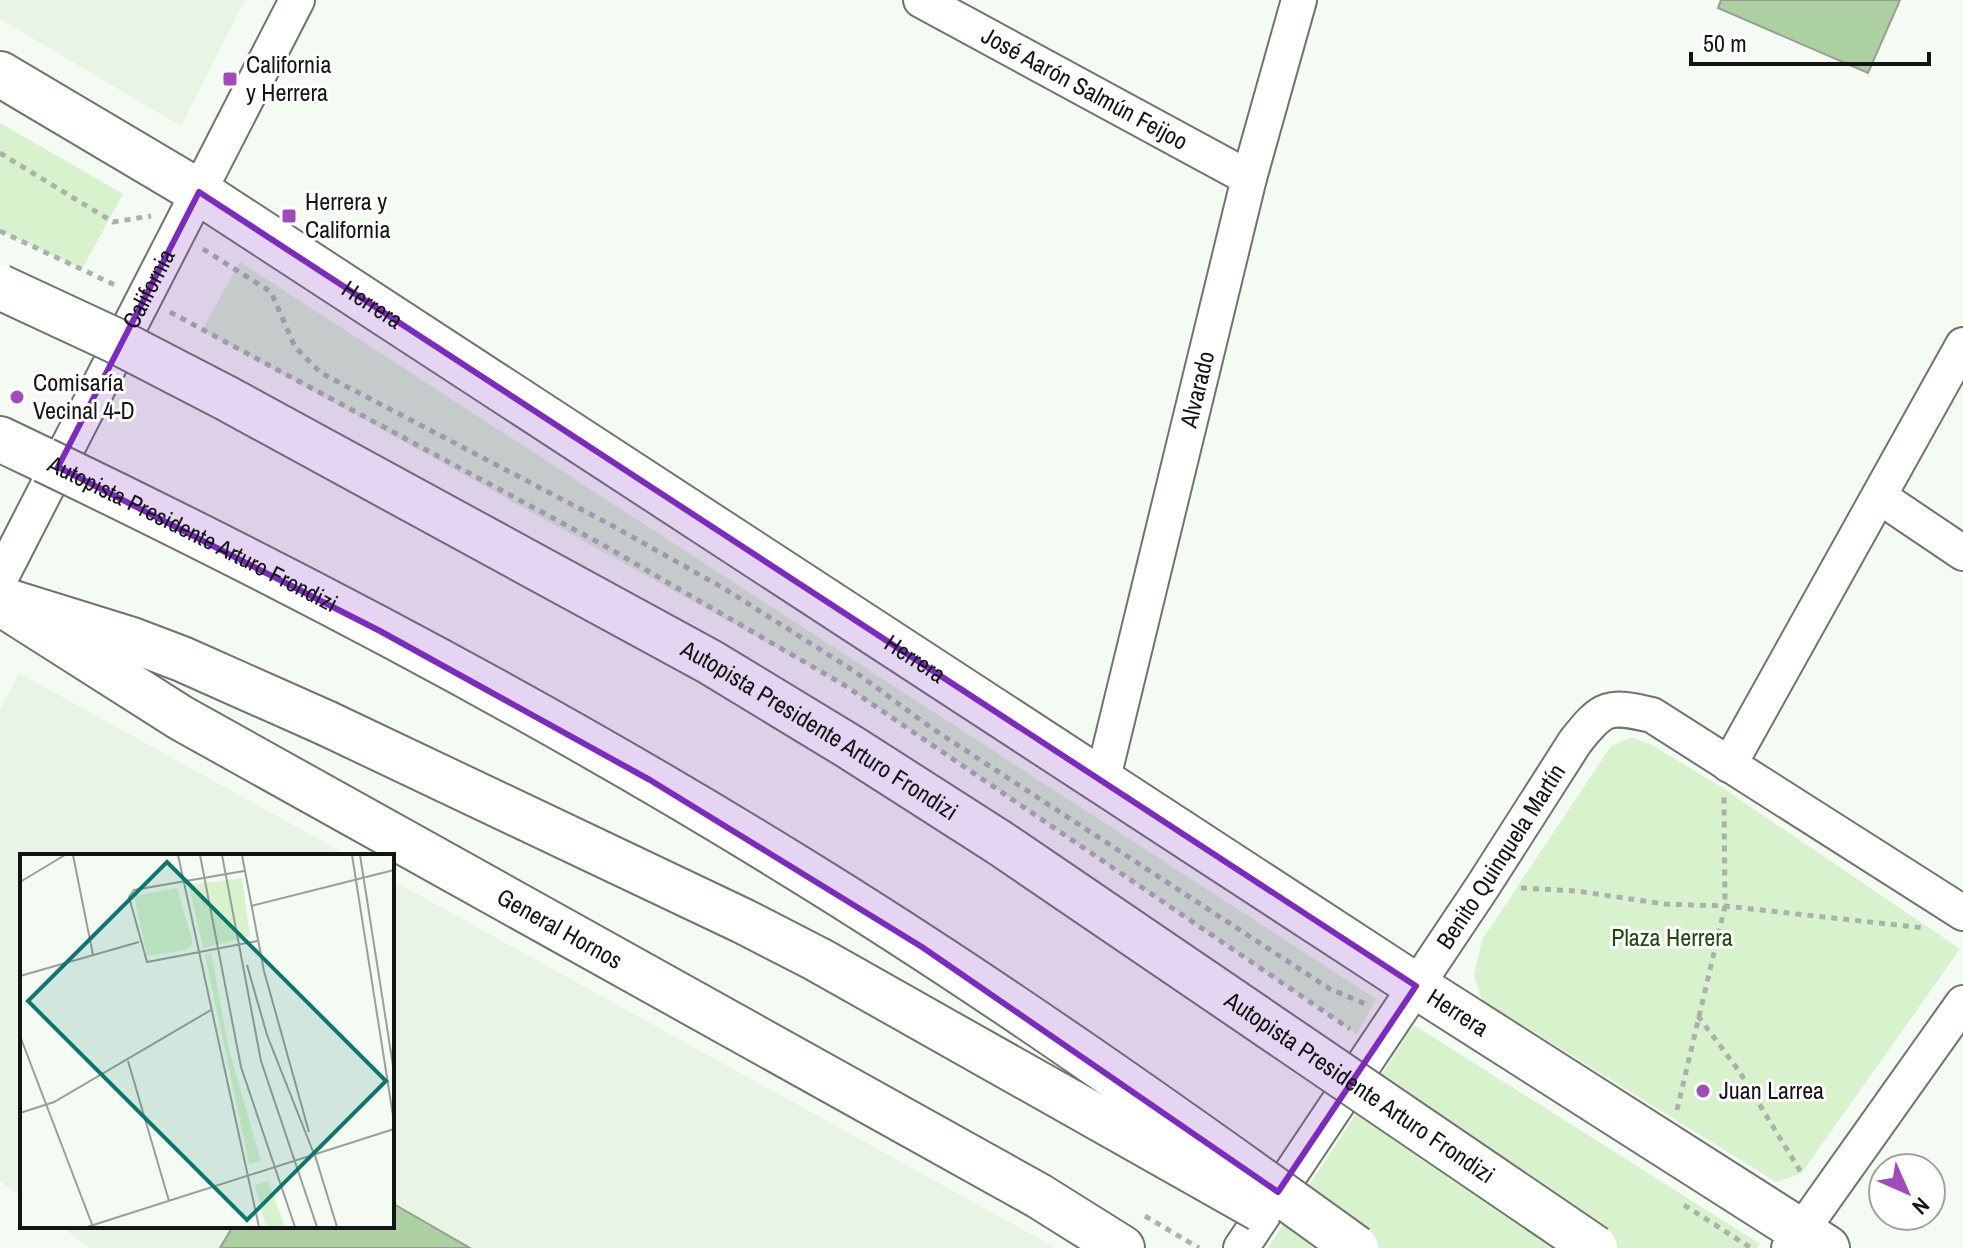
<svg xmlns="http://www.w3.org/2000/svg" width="1963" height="1248" font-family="'Archivo Narrow',sans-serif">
	<rect width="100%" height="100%" fill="#f4fbf2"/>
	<g fill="#e8f4e4">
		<path d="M 0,0 L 245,0 L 181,126 L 0,19 Z"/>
		<path d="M 19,673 L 349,856 L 22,856 L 22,1197 L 0,1181 L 0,709 Z"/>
		<path d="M 392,880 L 1056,1248 L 90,1248 L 61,1226 L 392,1226 Z"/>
	</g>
	<g fill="#d7f2cd">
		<path d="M 0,123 L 123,194 L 82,269 L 0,231 Z"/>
		<path d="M 240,262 L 1376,999 L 1357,1034 L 844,685 L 202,330 Z"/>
		<path d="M 1631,737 L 1652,745 L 1723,788 L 1960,949 L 1801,1174 L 1776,1182 L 1482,1000 L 1474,975 L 1482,940 L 1611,746 Z"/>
		<path d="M 1414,1025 L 1760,1244 L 1757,1248 L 1268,1248 Z"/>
	</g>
	<g fill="#add0a0" stroke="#989e96" stroke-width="2">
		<path d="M 1721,0 L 1900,0 L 1868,73 L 1718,8 Z"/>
		<path d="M 392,1203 L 470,1248 L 220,1248 L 233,1226 L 392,1226 Z"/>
	</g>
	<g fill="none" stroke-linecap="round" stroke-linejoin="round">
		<g stroke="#6f756d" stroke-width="38">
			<g id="street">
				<path id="s1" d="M 921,0 L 1249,178"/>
				<path d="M 1880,497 L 1963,553"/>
				<path id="s2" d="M 0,579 L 297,0"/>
				<path d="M 1729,765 L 1963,345"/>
				<path id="s3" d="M 1102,782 L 1249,178 L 1299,0"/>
				<path id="s4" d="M 1241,1248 L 1483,886 L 1575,742 C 1603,706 1608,705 1652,715 L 1963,913"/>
				<path d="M 1789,1248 L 1963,1003"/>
			</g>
		</g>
		<g stroke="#6f756d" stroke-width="48">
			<g id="secondary">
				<path id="s5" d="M 0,74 L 199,192 L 1416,986 L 1827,1248"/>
				<path id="s6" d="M 5,606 L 181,718 L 1039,1196 L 1122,1248"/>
			</g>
		</g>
		<g stroke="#6f756d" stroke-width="48">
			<g id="highway">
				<path d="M 0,439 L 44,460"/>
				<path d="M 0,599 L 132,640 L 182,659 L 326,723"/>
			</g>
		</g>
		<g stroke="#acb2ab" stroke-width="5" stroke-dasharray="6 6" stroke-linecap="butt">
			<path d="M 0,153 L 113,222 L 151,216"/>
			<path d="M 0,231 L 115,285"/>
			<path d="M 203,249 L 271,292 L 295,347 L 321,373 L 613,526 L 725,589 L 854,671 L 930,727 L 1330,989 L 1368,1005"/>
			<path d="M 170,312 L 605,546 L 844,685 L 1350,1029"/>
			<path d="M 1521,888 L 1577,891 L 1664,904 L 1725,906 L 1924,928"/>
			<path d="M 1698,1016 L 1739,1071 L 1802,1174"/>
			<path d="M 1677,1110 L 1725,906 L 1724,797"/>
			<path d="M 1684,1205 L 1751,1248"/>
			<path d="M 1145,1216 L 1199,1248"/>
		</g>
		<use href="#street" stroke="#fff" stroke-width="34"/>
		<use href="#secondary" stroke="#fff" stroke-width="44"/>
		<use href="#highway" stroke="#fff" stroke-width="44"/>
		<g stroke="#6f756d" stroke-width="48" stroke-linecap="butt">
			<g id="highway-bridge">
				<path id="s7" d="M 0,287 L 114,340 L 226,398 L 710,662 L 850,747 L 1000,843 L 1595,1248"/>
				<path id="s8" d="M 44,460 C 300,583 554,717 796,867 C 988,985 1173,1116 1356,1248"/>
				<path d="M 326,723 L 743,921 L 817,959 L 1260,1209"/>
			</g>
		</g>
		<use href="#highway-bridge" stroke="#fff" stroke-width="44"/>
	</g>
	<path fill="#7b2cbf" fill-opacity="0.2" stroke="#7b2cbf" stroke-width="6" stroke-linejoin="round" d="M 199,192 L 1416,986 L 1278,1192 L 922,947 L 650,780 L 380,631 L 58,467 Z"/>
	<g fill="#9f4bba" stroke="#fff" stroke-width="3">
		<rect x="222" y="71" width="16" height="16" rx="4"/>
		<rect x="281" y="208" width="16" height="16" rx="4"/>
		<circle cx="17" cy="397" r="8"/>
		<circle cx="1703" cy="1091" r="8"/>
	</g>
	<g text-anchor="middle" stroke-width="6" stroke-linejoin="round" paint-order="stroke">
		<g font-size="24" fill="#121512" stroke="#fff" text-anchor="start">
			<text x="246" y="73">California<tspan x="246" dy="28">y Herrera</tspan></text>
			<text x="305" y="210">Herrera y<tspan x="305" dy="28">California</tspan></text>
			<text x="33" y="391">Comisaría<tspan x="33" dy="28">Vecinal 4-D</tspan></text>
			<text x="1719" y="1099">Juan Larrea</text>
		</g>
		<g font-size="24" fill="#121512" stroke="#fff">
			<text dy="8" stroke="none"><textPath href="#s1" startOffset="186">José Aarón Salmún Feijoo</textPath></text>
			<text dy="8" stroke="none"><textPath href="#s2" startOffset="326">California</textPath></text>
			<text dy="8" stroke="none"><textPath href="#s5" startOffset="438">Herrera</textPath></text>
			<text dy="8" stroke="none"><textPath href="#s3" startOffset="404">Alvarado</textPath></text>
			<text dy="8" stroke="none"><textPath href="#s8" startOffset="166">Autopista Presidente Arturo Frondizi</textPath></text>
			<text dy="8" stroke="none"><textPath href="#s5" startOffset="1086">Herrera</textPath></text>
			<text dy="8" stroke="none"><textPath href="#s7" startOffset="932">Autopista Presidente Arturo Frondizi</textPath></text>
			<text dy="8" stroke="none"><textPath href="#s4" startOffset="470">Benito Quinquela Martín</textPath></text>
			<text dy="8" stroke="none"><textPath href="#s6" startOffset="642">General Hornos</textPath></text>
			<text dy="8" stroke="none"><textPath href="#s5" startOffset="1734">Herrera</textPath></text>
			<text dy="8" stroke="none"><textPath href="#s7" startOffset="1580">Autopista Presidente Arturo Frondizi</textPath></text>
		</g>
		<g font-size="24" fill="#1e4a05" stroke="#fff">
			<text x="1672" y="946">Plaza Herrera</text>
		</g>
	</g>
	<g transform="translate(20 854)">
		<rect width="374" height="374" fill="#f4fbf2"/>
		<path d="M 222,24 L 230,82 L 183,94 L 169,31 ZM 157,34 L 173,89 L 166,96 L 127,102 L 114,42 ZM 191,99 L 209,196 L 241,307 L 229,310 L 185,101 ZM 248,327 L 265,373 L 246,373 L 235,331 Z" fill="#d7f2cd"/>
		<path fill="none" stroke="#9a9f98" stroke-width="2" d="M 53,1 L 73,101M 158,1 L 239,373M 180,1 L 221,213 L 275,373M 202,1 L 241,207 L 297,373M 222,1 L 244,117 L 289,278M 332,1 L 374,268M 340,1 L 374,218M 224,17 L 114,36 L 109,43 L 127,108 L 237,87M 0,28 L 45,1M 231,52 L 374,16M 227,111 L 247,181 L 294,300M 0,122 L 119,88M 0,182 L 73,373M 108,207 L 149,347M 0,259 L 34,248 L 191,156M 294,298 L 317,373M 67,373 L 374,275"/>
		<path fill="#0f766e" fill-opacity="0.15" stroke="#0f766e" stroke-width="4" d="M 147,8 L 366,227 L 227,366 L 8,147 Z"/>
		<rect width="374" height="374" fill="none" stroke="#121512" stroke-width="4"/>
	</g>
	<g transform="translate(1907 1192) rotate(135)"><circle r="38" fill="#ffffff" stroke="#a0a1a0" stroke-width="2"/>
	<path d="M0-6L14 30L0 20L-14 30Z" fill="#9f4bba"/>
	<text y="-12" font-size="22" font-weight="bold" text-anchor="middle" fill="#121512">N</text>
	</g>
	<path d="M1691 52v12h238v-12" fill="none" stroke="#121512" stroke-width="4"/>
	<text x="1703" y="52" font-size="24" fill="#121512" stroke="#ffffff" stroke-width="6" paint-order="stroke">50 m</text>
</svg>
